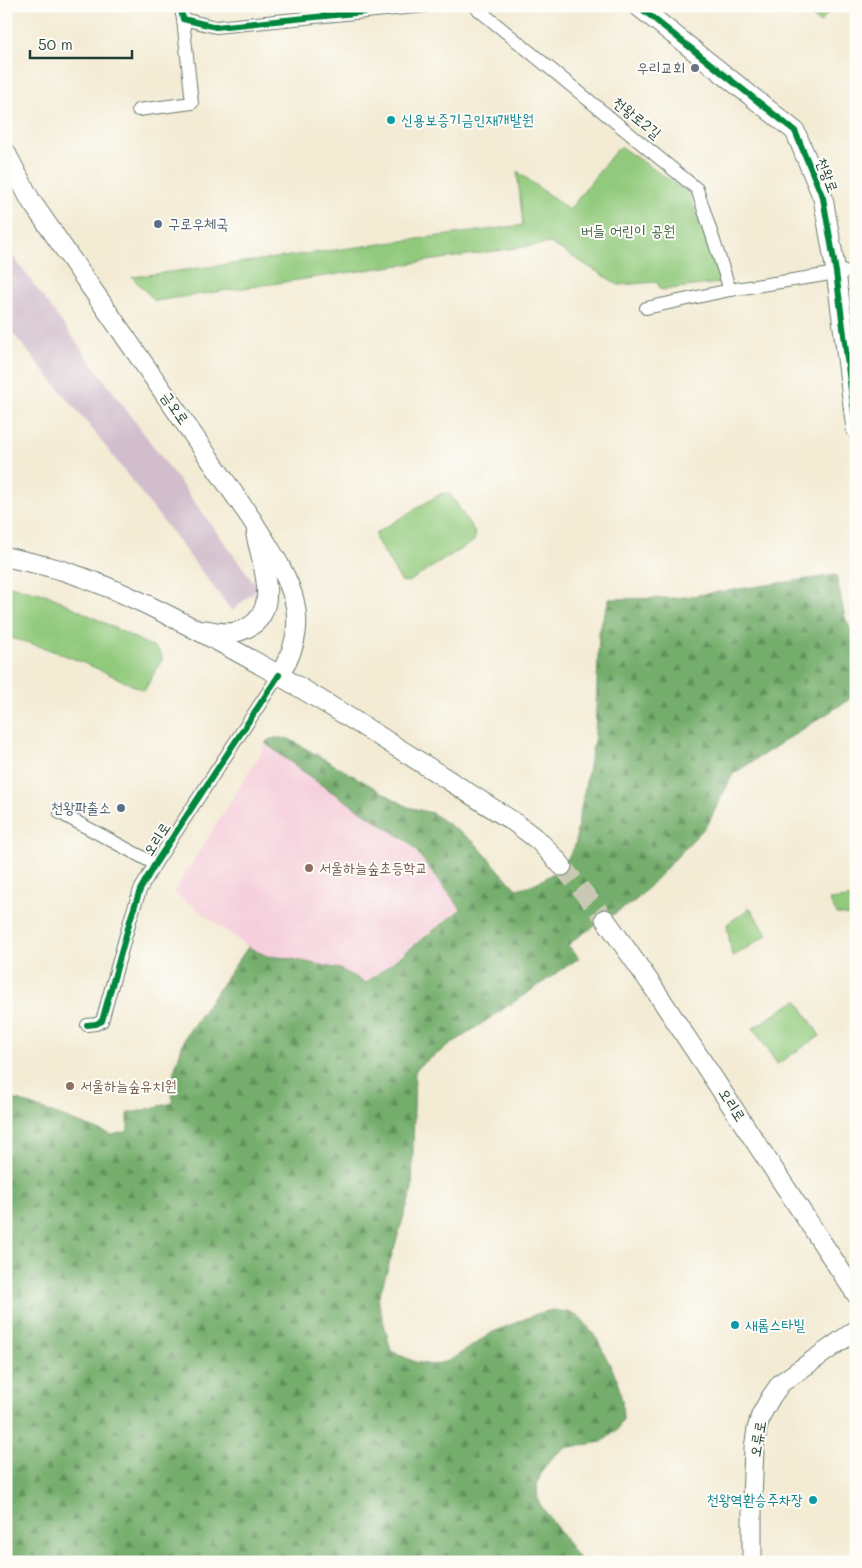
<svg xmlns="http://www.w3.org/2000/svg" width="862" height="1568" font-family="Mali,'Poor Story',sans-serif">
	<defs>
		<pattern id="forest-firs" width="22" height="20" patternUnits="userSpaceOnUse" patternTransform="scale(1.25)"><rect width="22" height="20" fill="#75ae6c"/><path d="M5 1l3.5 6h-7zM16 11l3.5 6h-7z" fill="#5f8f5a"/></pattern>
	</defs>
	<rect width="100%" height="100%" fill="#fdfcf7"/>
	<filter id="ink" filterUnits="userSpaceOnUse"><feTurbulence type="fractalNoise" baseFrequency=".02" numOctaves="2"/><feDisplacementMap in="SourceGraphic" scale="10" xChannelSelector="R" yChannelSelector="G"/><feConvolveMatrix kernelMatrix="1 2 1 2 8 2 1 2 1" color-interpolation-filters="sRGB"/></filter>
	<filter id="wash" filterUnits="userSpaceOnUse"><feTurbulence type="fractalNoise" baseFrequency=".0096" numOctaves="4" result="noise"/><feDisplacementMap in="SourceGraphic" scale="20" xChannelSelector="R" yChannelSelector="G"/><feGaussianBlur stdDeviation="1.12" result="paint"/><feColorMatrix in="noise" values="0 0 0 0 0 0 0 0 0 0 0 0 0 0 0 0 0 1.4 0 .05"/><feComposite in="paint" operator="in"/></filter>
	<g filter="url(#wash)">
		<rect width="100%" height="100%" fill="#f3ebd4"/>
		<path fill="#f5cfdb" d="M 271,737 L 409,844 L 460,908 L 366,982 L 341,969 L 287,958 L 267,956 L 248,947 L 174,892 Z"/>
		<path fill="#d1bdcc" d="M 6,247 L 258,588 L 232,611 L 89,425 L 6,325 Z"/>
		<path fill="url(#forest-firs)" stroke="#4a7650" d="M 836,575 L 845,618 L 856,639 L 856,695 L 733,774 L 708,824 L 636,900 L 582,934 L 568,945 L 579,958 L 419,1066 L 415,1072 L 412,1190 L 378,1300 L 391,1351 L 415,1362 L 432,1365 L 449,1361 L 493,1332 L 537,1314 L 552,1310 L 568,1312 L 581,1318 L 597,1339 L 617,1379 L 622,1401 L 623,1419 L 617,1430 L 602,1442 L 564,1448 L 549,1461 L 541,1473 L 537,1486 L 538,1501 L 581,1562 L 6,1562 L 6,1096 L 112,1135 L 128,1131 L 128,1112 L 136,1112 L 172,1103 L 174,1071 L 185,1037 L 248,947 L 267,956 L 287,958 L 340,969 L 366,983 L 461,909 L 410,843 L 320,784 L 265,743 C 271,736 281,738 289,739 L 408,807 L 432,813 L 474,842 L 516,889 C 541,884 565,870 575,845 C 577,840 576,834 577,829 L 595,735 L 599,632 L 609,599 L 677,598 Z"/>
		<g fill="#92ca7d" stroke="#588458">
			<path d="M 799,6 L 833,6 L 820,23 Z"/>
			<path d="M 622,148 L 688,192 L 721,280 L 718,283 L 661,290 L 657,282 L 619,285 L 550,243 L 155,301 L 132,277 L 523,225 L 517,171 L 569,210 L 617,149 Z"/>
			<path d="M 446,493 L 451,495 L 474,531 L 475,537 L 474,541 L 408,582 L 401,581 L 376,539 L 376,533 L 440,494 Z"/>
			<path d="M 6,585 L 48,595 L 157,649 L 161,654 L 162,660 L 144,691 C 100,669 54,648 6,637 Z"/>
			<path d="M 856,897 L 856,917 L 837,914 L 829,900 Z"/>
			<path d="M 750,908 L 768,935 L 732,957 L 727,924 Z"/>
			<path d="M 797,1000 L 820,1036 L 777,1064 L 753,1028 Z"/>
		</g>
	</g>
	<g filter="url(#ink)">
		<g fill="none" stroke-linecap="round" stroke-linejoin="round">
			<path stroke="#c9c8b4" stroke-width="19" stroke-dasharray="19 9" stroke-linecap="butt" d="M 562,866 L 605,919"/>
			<g stroke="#697a6c" stroke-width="14">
				<g id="street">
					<path d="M 180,6 L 183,19 L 216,27 L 425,6"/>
					<path d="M 474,6 L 697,189 L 730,290"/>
					<path d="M 138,110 L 192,103 L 183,19"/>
					<path d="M 646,308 L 730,290 L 856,270"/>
					<path d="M 60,813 L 155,864"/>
					<path d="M 87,1025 L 96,1024 L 102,1021 L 131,917 L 140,890 L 155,864 L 279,675"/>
				</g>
			</g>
			<g stroke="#697a6c" stroke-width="21">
				<g id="secondary">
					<path d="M 638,6 L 795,131 L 823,198 L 836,272 L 856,429"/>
					<path d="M 6,153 L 31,201 L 252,520 C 284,572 319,615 279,675"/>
					<path d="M 6,557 C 25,561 43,565 61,570 C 118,588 171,616 223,644 C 323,698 418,761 514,822 L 539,841 L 562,866"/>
					<path d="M 206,630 C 220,633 234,635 247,628 C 281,611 262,564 256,535"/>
					<path d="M 605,919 L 651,984 L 856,1294"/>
					<path d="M 752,1562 L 752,1501 L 754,1448 L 757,1429 L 761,1415 L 771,1397 L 781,1383 L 856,1330"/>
				</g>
			</g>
			<use href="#street" stroke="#fff" stroke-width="12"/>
			<use href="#secondary" stroke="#fff" stroke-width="19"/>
			<g stroke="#fdfcf7" stroke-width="9">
				<g id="cycleway">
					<path d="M 180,6 L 183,19 L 216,27 L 425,6"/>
					<path d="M 638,6 L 795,131 L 823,198 L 836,272 L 856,429"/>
					<path d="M 87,1025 L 96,1024 L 102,1021 L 131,917 L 140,890 L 155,864 L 279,675"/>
				</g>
			</g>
			<use href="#cycleway" stroke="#00873e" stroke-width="6"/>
		</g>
	</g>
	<circle fill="#6b7280" stroke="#fdfcf7" stroke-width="2" cx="695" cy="68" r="5"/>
	<g fill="#0f9aa8" stroke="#fdfcf7" stroke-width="2">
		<circle cx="391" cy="120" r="5"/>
		<circle cx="735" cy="1325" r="5"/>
		<circle cx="813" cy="1500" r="5"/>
	</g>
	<g fill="#5c6f8a" stroke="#fdfcf7" stroke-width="2">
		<circle cx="158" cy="224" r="5"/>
		<circle cx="121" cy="808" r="5"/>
	</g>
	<g fill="#8d6e63" stroke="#fdfcf7" stroke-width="2">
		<circle cx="309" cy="868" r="5"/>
		<circle cx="70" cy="1086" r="5"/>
	</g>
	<g text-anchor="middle" stroke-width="4" stroke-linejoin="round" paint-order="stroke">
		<g font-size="15" fill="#5b616d" stroke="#fdfcf7" text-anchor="end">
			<text x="685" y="73">우리교회</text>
		</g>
		<g font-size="15" fill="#1f3d34" stroke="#fdfcf7">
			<text transform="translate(637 118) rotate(39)" y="5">천왕로2길</text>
			<text transform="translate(827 175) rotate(69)" y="5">천왕로</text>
			<text transform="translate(175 408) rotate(55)" y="5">금오로</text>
			<text transform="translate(157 839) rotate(-57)" y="5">오리로</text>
			<text transform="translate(732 1105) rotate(57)" y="5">오리로</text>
			<text transform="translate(758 1439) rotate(-81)" y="5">오류로</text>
		</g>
		<g font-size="15" fill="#0d838f" stroke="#fdfcf7" text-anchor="start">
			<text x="401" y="125">신용보증기금인재개발원</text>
			<text x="745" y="1330">새롬스타빌</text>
			<text x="803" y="1505" text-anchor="end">천왕역환승주차장</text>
		</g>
		<g font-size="15" fill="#4e5e75" stroke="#fdfcf7" text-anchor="start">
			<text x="168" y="229">구로우체국</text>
			<text x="111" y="813" text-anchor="end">천왕파출소</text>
		</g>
		<g font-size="15" fill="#3c6046" stroke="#fdfcf7">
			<text x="628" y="236">버들 어린이 공원</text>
		</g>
		<g font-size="15" fill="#785e54" stroke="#fdfcf7" text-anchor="start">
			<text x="319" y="873">서울하늘숲초등학교</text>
			<text x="80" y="1091">서울하늘숲유치원</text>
		</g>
	</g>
	<rect width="862" height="1568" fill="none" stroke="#fdfcf7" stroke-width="25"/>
	<path d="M30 50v8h102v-8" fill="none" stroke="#1f3d34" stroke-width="2.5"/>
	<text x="38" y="50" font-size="15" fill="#1f3d34" stroke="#fdfcf7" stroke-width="4" paint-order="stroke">50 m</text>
</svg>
